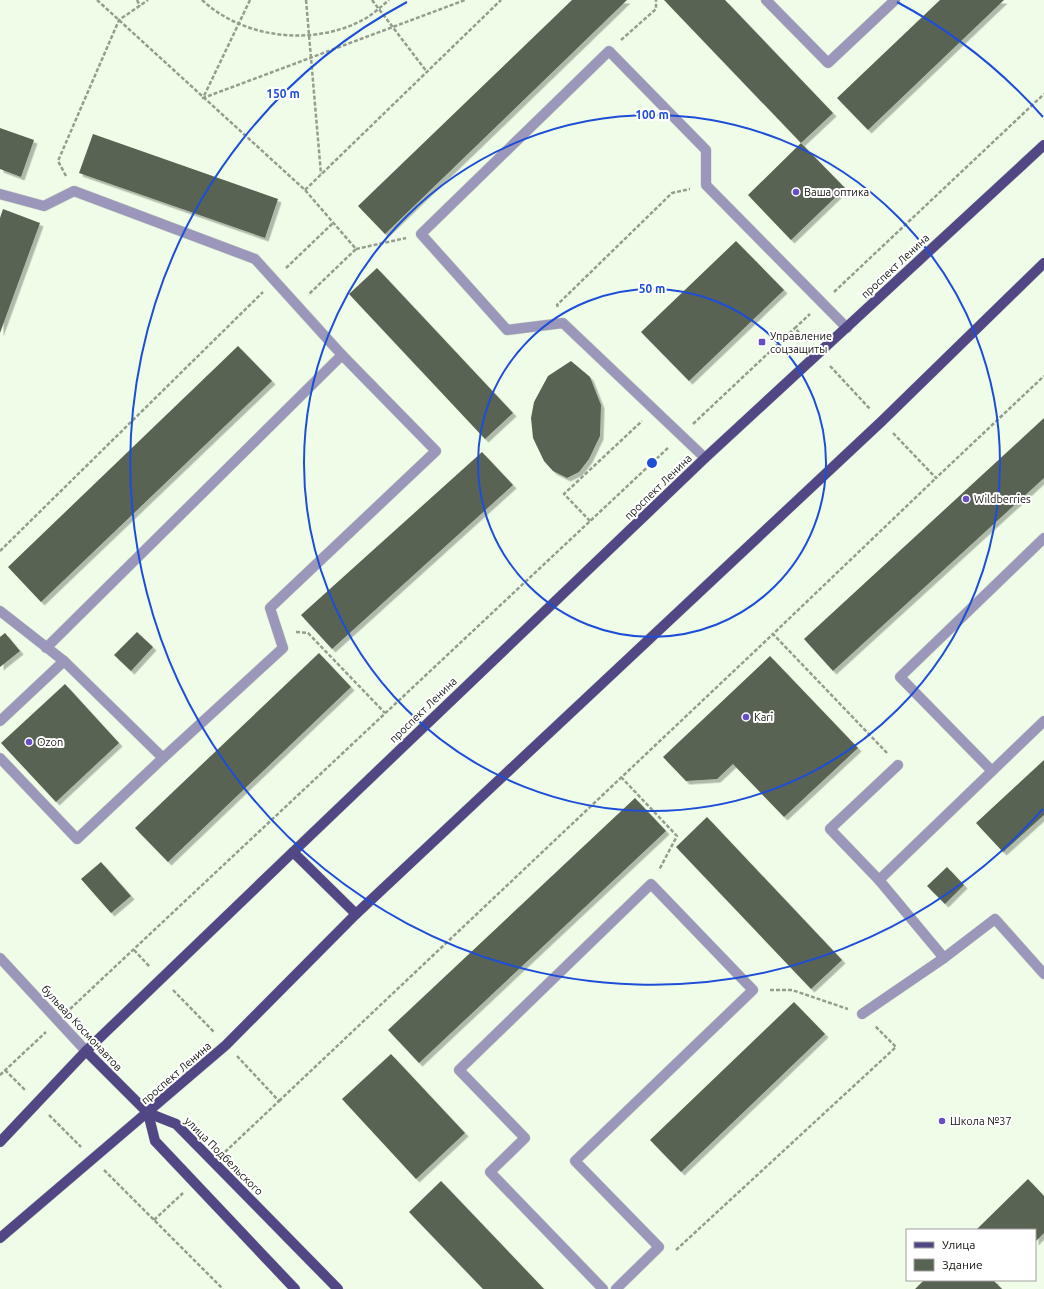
<svg xmlns="http://www.w3.org/2000/svg" width="1044" height="1289" font-family="Ubuntu,sans-serif">
	<defs>
		<filter id="shadow"><feDropShadow dx="3.5" dy="3.5" stdDeviation="0" flood-color="#0004"/></filter>
	</defs>
	<rect width="100%" height="100%" fill="#effde8"/>
	<g fill="#586452" filter="url(#shadow)">
		<path d="M 572,0 L 627,0 L 385,234 L 358,206 Z"/>
		<path d="M 664,0 L 725,0 L 833,113 L 801,143 Z"/>
		<path d="M 940,0 L 1004,0 L 868,130 L 837,98 Z"/>
		<path d="M 0,128 L 34,140 L 21,177 L 0,169 Z"/>
		<path d="M 93,134 L 278,199 L 265,238 L 79,173 Z"/>
		<path d="M 801,143 L 845,188 L 791,240 L 748,195 Z"/>
		<path d="M 3,209 L 40,223 L 0,333 L 0,218 Z"/>
		<path d="M 736,241 L 784,290 L 689,381 L 641,332 Z"/>
		<path d="M 377,268 L 513,413 L 485,439 L 349,294 Z"/>
		<path d="M 238,346 L 272,381 L 41,602 L 8,567 Z"/>
		<path d="M 571,361 L 590,377 L 601,405 L 600,436 L 589,459 L 579,472 L 567,478 L 553,471 L 544,461 L 533,438 L 531,418 L 534,402 L 548,376 Z"/>
		<path d="M 1044,418 L 1044,478 L 833,671 L 804,639 Z"/>
		<path d="M 482,452 L 513,485 L 332,649 L 301,615 Z"/>
		<path d="M 137,632 L 153,647 L 131,671 L 114,655 Z"/>
		<path d="M 5,633 L 20,651 L 0,667 L 0,637 Z"/>
		<path d="M 319,653 L 351,687 L 168,862 L 135,828 Z"/>
		<path d="M 770,656 L 858,748 L 784,817 L 733,764 L 717,779 L 686,781 L 663,757 Z"/>
		<path d="M 65,684 L 119,743 L 56,802 L 1,743 Z"/>
		<path d="M 1044,760 L 1044,815 L 1003,852 L 976,823 Z"/>
		<path d="M 635,798 L 666,831 L 419,1063 L 388,1030 Z"/>
		<path d="M 707,817 L 842,960 L 811,989 L 676,847 Z"/>
		<path d="M 101,862 L 131,896 L 111,913 L 81,879 Z"/>
		<path d="M 947,867 L 964,885 L 945,904 L 927,886 Z"/>
		<path d="M 794,1002 L 825,1034 L 681,1172 L 650,1140 Z"/>
		<path d="M 391,1054 L 465,1133 L 416,1179 L 342,1099 Z"/>
		<path d="M 1028,1179 L 1044,1196 L 1044,1233 L 1035,1242 L 1035,1230 L 976,1230 Z"/>
		<path d="M 441,1181 L 544,1289 L 483,1289 L 409,1212 Z"/>
		<path d="M 924,1280 L 996,1280 L 994,1281 L 1002,1289 L 915,1289 Z"/>
	</g>
	<g fill="none" stroke-linecap="round" stroke-linejoin="round">
		<g stroke="#ccd8c5" stroke-width="11">
			<g id="minor">
				<path d="M 766,0 L 828,63 L 895,0"/>
				<path d="M 0,194 L 44,206 L 74,191 L 255,259 L 342,355"/>
				<path d="M 705,458 L 563,323 L 507,330 L 421,234 L 609,51 L 706,150 L 706,185 L 847,328"/>
				<path d="M 0,611 L 64,661 L 163,758 L 283,648 L 270,608 L 436,451 L 342,355 L 46,648"/>
				<path d="M 0,721 L 64,661"/>
				<path d="M 0,758 L 77,839 L 163,758"/>
				<path d="M 898,765 L 830,829 L 879,880 L 944,958 L 995,919 L 1044,974"/>
				<path d="M 992,771 L 900,677 L 1044,538"/>
				<path d="M 879,880 L 1044,721"/>
				<path d="M 0,958 L 86,1051"/>
				<path d="M 862,1014 L 944,958"/>
				<path d="M 603,1289 L 490,1172 L 525,1138 L 459,1070 L 651,884 L 753,990 L 575,1161 L 659,1247 L 616,1289"/>
			</g>
		</g>
		<g stroke="#ccd8c5" stroke-width="11">
			<g id="major">
				<path d="M 293,852 L 356,914"/>
				<path d="M 86,1051 L 148,1113 L 176,1124 L 338,1289"/>
				<path d="M 148,1113 L 155,1141 L 295,1289"/>
				<path d="M 0,1142 L 86,1051 L 293,852 L 705,458 L 1044,145"/>
				<path d="M 0,1238 L 226,1045 L 356,914 L 882,421 L 1044,263"/>
			</g>
		</g>
		<g stroke="#949e8f" stroke-width="2.5" stroke-dasharray="4 2" stroke-linecap="butt">
			<path d="M 97,0 L 305,190 L 356,249 L 308,295"/>
			<path d="M 137,0 L 140,6"/>
			<path d="M 202,0 C 245,40 318,47 368,17 C 375,12 382,6 389,0"/>
			<path d="M 250,0 L 203,98 L 465,0"/>
			<path d="M 306,0 L 321,174"/>
			<path d="M 372,0 L 427,72"/>
			<path d="M 621,40 L 656,9 L 656,0"/>
			<path d="M 66,176 L 58,161 L 119,20 L 148,0"/>
			<path d="M 305,190 L 501,0"/>
			<path d="M 356,249 L 406,238"/>
			<path d="M 286,268 L 333,223"/>
			<path d="M 834,292 L 1044,94"/>
			<path d="M 558,307 L 557,305 L 672,193 L 690,189"/>
			<path d="M 807,342 L 795,328 L 810,314"/>
			<path d="M 830,366 L 870,409"/>
			<path d="M 693,424 L 795,328"/>
			<path d="M 893,433 L 936,478 L 1044,376"/>
			<path d="M 590,521 L 564,494 L 642,421"/>
			<path d="M 0,551 L 263,292"/>
			<path d="M 296,632 L 308,633 L 385,713"/>
			<path d="M 887,753 L 773,634 L 936,478"/>
			<path d="M 621,777 L 677,836 L 659,870"/>
			<path d="M 134,950 L 150,967"/>
			<path d="M 173,990 L 214,1032"/>
			<path d="M 770,990 L 792,990 L 848,1009"/>
			<path d="M 70,1009 L 669,447"/>
			<path d="M 5,1070 L 26,1091"/>
			<path d="M 0,1075 L 46,1032"/>
			<path d="M 279,1101 L 773,634"/>
			<path d="M 49,1115 L 81,1147"/>
			<path d="M 225,1152 L 279,1101 L 237,1056"/>
			<path d="M 104,1170 L 223,1289"/>
			<path d="M 154,1220 L 183,1193"/>
			<path d="M 676,1250 L 896,1047 L 875,1026"/>
		</g>
		<use href="#minor" stroke="#9a97bb" stroke-width="10"/>
		<use href="#major" stroke="#514785" stroke-width="10"/>
	</g>
	<g fill="none" stroke="#1d4ed8" stroke-width="2">
		<circle cx="652" cy="463" r="174"/>
		<circle cx="652" cy="463" r="348"/>
		<path d="M1043 809A522 522 0 1 1 407 2M897 2A522 522 0 0 1 1043 117"/>
	</g>
	<g fill="#694dc7" stroke="#fff" stroke-width="1.5">
		<circle cx="796" cy="192" r="4"/>
		<rect x="758" y="338" width="8" height="8" rx="2"/>
		<circle cx="966" cy="499" r="4"/>
		<circle cx="746" cy="717" r="4"/>
		<circle cx="29" cy="742" r="4"/>
		<circle cx="942" cy="1121" r="4"/>
	</g>
	<g text-anchor="middle" stroke-width="4" stroke-linejoin="round" paint-order="stroke">
		<g font-size="11" fill="#12160f" stroke="#fff" text-anchor="start">
			<text x="804" y="196">Ваша оптика</text>
			<text x="770" y="340">Управление<tspan x="770" dy="13">соцзащиты</tspan></text>
			<text x="974" y="503">Wildberries</text>
			<text x="754" y="721">Kari</text>
			<text x="37" y="746">Ozon</text>
			<text x="950" y="1125">Школа №37</text>
		</g>
		<g font-size="11" fill="#12160f" stroke="#fff">
			<text transform="translate(895 266) rotate(-43)" y="4">проспект Ленина</text>
			<text transform="translate(658 487) rotate(-44)" y="4">проспект Ленина</text>
			<text transform="translate(423 710) rotate(-44)" y="4">проспект Ленина</text>
			<text transform="translate(82 1028) rotate(47)" y="4">бульвар Космонавтов</text>
			<text transform="translate(176 1073) rotate(-41)" y="4">проспект Ленина</text>
			<text transform="translate(224 1156) rotate(45)" y="4">улица Подбельского</text>
		</g>
	</g>
	<circle cx="652" cy="463" r="6" fill="#1d4ed8" stroke="#fff" stroke-width="2"/>
	<g font-size="12" text-anchor="middle" font-weight="bold" fill="#1d4ed8" stroke="#fff" stroke-width="4" stroke-linejoin="round" paint-order="stroke">
		<text x="283" y="98">150 m</text>
		<text x="652" y="119">100 m</text>
		<text x="652" y="293">50 m</text>
	</g>
	<rect x="906" y="1229" width="130" height="52" fill="#ffffff" stroke="#a0a29f"/>
	<rect x="914" y="1242" width="20" height="6" fill="#514785" stroke="#a0a29f"/>
	<text x="942" y="1249" font-size="12" fill="#12160f">Улица</text>
	<rect x="914" y="1259" width="20" height="12" fill="#586452" stroke="#a0a29f"/>
	<text x="942" y="1269" font-size="12" fill="#12160f">Здание</text>
</svg>
